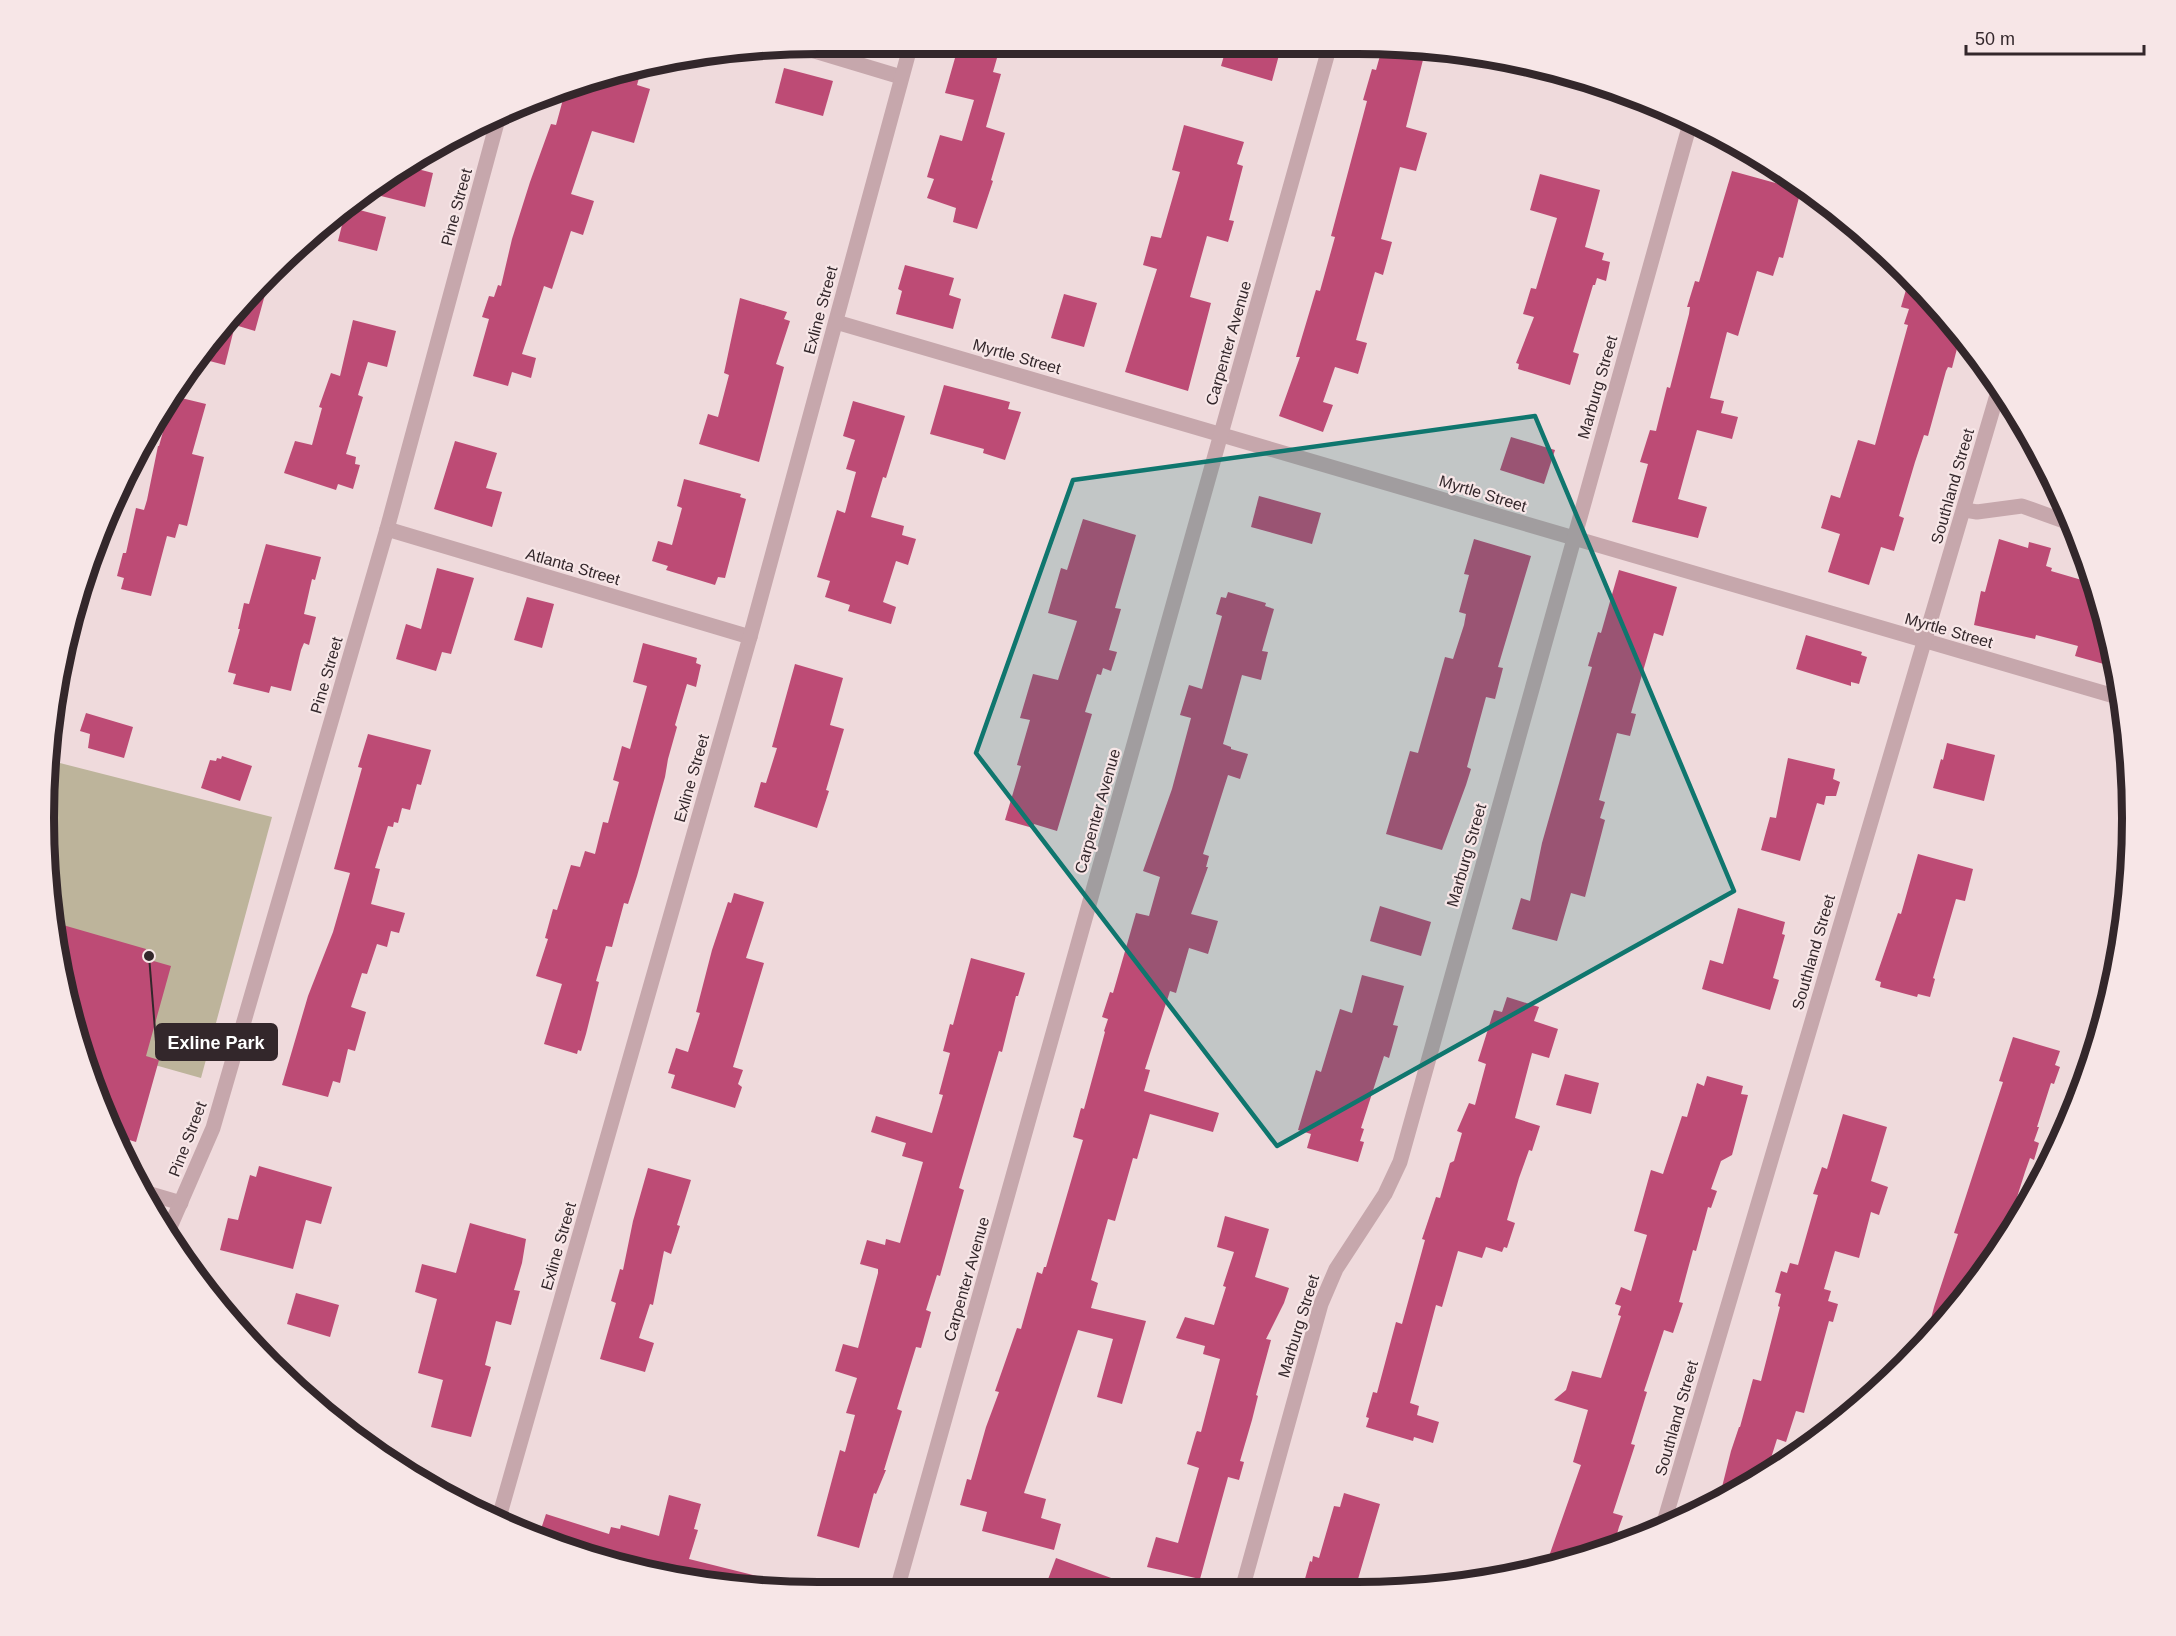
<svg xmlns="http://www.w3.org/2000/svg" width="2176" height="1636" font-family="Helvetica,sans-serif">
	<rect width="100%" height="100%" fill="#efdadc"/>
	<path fill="#bdb49b" d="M 52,761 L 272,817 L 201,1078 L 80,1044 L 45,868 Z"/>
	<g fill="#bd4b75">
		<path d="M 959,44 L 1001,44 L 993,72 L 1001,74 L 986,127 L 1005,133 L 991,180 L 993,181 L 977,229 L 953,222 L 956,208 L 927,198 L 934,179 L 927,177 L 940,135 L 962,141 L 974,100 L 945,93 Z"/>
		<path d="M 1227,45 L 1279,45 L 1276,54 L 1279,55 L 1272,81 L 1221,66 Z"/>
		<path d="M 1383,45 L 1408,45 L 1426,48 L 1406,127 L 1427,133 L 1416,171 L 1400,167 L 1381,239 L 1392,242 L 1383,275 L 1375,272 L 1356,340 L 1367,343 L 1358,374 L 1335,367 L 1323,402 L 1333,405 L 1323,432 L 1279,416 L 1300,357 L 1296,357 L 1316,290 L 1320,291 L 1335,237 L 1331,236 L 1367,101 L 1363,100 L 1372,69 L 1376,70 Z"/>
		<path d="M 642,67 L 637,85 L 650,89 L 634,143 L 592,131 L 571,194 L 594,201 L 583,235 L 571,231 L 552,289 L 544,286 L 522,354 L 536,358 L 531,378 L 512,372 L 508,386 L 473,376 L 489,319 L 482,317 L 489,296 L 494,297 L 498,285 L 501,286 L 512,239 L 530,182 L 551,124 L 556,125 L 565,92 L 617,70 Z"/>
		<path d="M 784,68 L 833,81 L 823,116 L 775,103 Z"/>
		<path d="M 1184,125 L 1244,142 L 1237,164 L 1243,166 L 1229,220 L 1234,221 L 1228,242 L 1207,236 L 1190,297 L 1211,303 L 1188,391 L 1125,372 L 1157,269 L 1143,265 L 1151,236 L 1161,238 L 1180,172 L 1172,170 Z"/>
		<path d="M 406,166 L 433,173 L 425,207 L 381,196 L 383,184 Z"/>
		<path d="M 1732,171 L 1801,190 L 1783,258 L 1779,257 L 1773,276 L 1757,271 L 1738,336 L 1727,332 L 1710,398 L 1724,401 L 1721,413 L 1738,417 L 1732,439 L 1697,430 L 1678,499 L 1707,507 L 1698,538 L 1632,522 L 1648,464 L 1640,462 L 1650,430 L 1656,431 L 1667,387 L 1670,388 L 1689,314 L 1690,307 L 1687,307 L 1695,281 L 1699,282 Z"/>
		<path d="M 1540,174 L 1600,190 L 1585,247 L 1604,253 L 1602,260 L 1610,262 L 1606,281 L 1597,278 L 1595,285 L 1593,285 L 1573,352 L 1579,354 L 1570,385 L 1518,369 L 1519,364 L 1516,363 L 1534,317 L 1523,314 L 1531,288 L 1536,289 L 1557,218 L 1530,210 Z"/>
		<path d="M 352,208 L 386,217 L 377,251 L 338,241 L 345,213 Z"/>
		<path d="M 905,265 L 954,278 L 949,295 L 961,299 L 953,329 L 896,314 L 902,291 L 898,289 Z"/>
		<path d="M 272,269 L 255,331 L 235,325 L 225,365 L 198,358 Z"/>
		<path d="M 1910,276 L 1960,337 L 1952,368 L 1948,367 L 1946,371 L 1928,436 L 1924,435 L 1915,462 L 1899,516 L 1904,518 L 1894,551 L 1881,547 L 1869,585 L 1828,572 L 1840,534 L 1821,528 L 1831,495 L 1840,498 L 1858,440 L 1875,445 L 1908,325 L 1904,324 L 1909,309 L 1901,307 Z"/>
		<path d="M 1064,294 L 1097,303 L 1084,347 L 1051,338 Z"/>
		<path d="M 740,298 L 787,312 L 784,319 L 790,321 L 776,364 L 784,367 L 759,462 L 699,444 L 708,414 L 718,417 L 729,375 L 724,373 Z"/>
		<path d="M 353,320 L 396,331 L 387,367 L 368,362 L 358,395 L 363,397 L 346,454 L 356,457 L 355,464 L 360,465 L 353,489 L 338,484 L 336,490 L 284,473 L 295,441 L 312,445 L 322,408 L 319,407 L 331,373 L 340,376 Z"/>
		<path d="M 944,385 L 1010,402 L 1008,409 L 1021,412 L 1005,460 L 983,453 L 984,449 L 930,434 Z"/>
		<path d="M 173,396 L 206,404 L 192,454 L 204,457 L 187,526 L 179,524 L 175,538 L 167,536 L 151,596 L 121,589 L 124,578 L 117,576 L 123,553 L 126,553 L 136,508 L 144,510 L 147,500 L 158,446 L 159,446 Z"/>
		<path d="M 853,401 L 905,416 L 886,478 L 883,477 L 871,517 L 904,526 L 902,535 L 916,539 L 908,565 L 896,561 L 883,602 L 896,607 L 891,624 L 848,611 L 850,605 L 825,597 L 830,581 L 817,577 L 837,510 L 845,513 L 856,472 L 846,469 L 855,440 L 843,436 Z"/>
		<path d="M 1511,437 L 1555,450 L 1544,484 L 1500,470 Z"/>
		<path d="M 455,441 L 497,453 L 486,488 L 502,492 L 492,527 L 434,509 Z"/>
		<path d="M 684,479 L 741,494 L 740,497 L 746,499 L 725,578 L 718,577 L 715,585 L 666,570 L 668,566 L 652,561 L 658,541 L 672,545 L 682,508 L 677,506 Z"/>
		<path d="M 1259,496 L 1321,513 L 1312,544 L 1251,527 Z"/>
		<path d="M 1083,519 L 1136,535 L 1115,608 L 1121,609 L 1109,650 L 1117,652 L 1111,671 L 1103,668 L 1101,675 L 1097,674 L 1085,712 L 1092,714 L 1057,831 L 1034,824 L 1033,828 L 1005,820 L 1021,766 L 1017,765 L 1030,720 L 1020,718 L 1033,674 L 1058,680 L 1077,621 L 1048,613 L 1061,568 L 1067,570 Z"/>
		<path d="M 1474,539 L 1531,556 L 1498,667 L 1503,668 L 1495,699 L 1486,697 L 1467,767 L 1471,769 L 1466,785 L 1442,850 L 1386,834 L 1410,751 L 1418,753 L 1445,657 L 1453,659 L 1464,625 L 1466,614 L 1459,612 L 1469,575 L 1464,574 Z"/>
		<path d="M 1999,539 L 2028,548 L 2029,542 L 2051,548 L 2046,566 L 2052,568 L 2051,571 L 2092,583 L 2118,668 L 2075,656 L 2078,646 L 2036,635 L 2035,639 L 1974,625 L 1981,591 L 1985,592 Z"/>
		<path d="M 266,544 L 321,557 L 315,580 L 312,579 L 304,614 L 316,617 L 309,645 L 304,643 L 301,650 L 291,691 L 271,686 L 269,693 L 233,684 L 236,674 L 228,672 L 240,629 L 238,629 L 244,603 L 249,604 Z"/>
		<path d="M 437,568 L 474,578 L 451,654 L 442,652 L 436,671 L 396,659 L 406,624 L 421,629 Z"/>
		<path d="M 1619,570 L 1677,587 L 1663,636 L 1654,633 L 1631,713 L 1636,714 L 1630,736 L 1617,733 L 1599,800 L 1605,802 L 1600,818 L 1605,820 L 1585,897 L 1571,893 L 1557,941 L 1512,929 L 1521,898 L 1530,901 L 1542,843 L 1592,667 L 1588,666 L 1598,632 L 1601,633 Z"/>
		<path d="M 1228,592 L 1266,603 L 1265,606 L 1274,609 L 1262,651 L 1268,652 L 1261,680 L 1242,675 L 1223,744 L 1231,747 L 1231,749 L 1248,754 L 1240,779 L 1228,775 L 1203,854 L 1209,856 L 1206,867 L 1208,867 L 1191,914 L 1218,921 L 1208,954 L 1189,948 L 1176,993 L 1170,991 L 1145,1069 L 1150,1070 L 1144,1091 L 1219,1113 L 1213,1132 L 1150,1114 L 1137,1159 L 1133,1158 L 1115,1221 L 1108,1219 L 1091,1280 L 1098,1283 L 1091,1308 L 1146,1321 L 1122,1404 L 1097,1397 L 1113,1339 L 1078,1330 L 1024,1493 L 1046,1499 L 1041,1518 L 1061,1524 L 1054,1550 L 982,1531 L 987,1512 L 960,1505 L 967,1479 L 971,1480 L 986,1427 L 999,1392 L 995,1391 L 1017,1328 L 1021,1329 L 1037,1272 L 1042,1274 L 1044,1267 L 1046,1267 L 1083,1140 L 1073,1137 L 1081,1108 L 1084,1109 L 1105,1032 L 1104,1031 L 1108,1019 L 1102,1017 L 1110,992 L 1113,993 L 1136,913 L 1149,916 L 1160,877 L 1143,871 L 1172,789 L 1191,718 L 1180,715 L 1189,685 L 1202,689 L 1222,616 L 1216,614 L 1221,597 L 1226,598 Z"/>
		<path d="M 527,597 L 554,604 L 542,648 L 514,640 Z"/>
		<path d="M 1806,635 L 1862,652 L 1861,655 L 1867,657 L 1859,684 L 1851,682 L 1851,686 L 1796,669 Z"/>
		<path d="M 643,643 L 697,658 L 696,663 L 701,665 L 696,687 L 687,684 L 675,725 L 677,727 L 668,759 L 665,777 L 637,876 L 628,904 L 624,903 L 612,947 L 606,946 L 596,981 L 599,982 L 586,1034 L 581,1051 L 578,1050 L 577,1054 L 544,1044 L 562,984 L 536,976 L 548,939 L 545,938 L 553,909 L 557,910 L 571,865 L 580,867 L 585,851 L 595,854 L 603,822 L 608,823 L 619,782 L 613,780 L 622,746 L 630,749 L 647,686 L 633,682 Z"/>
		<path d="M 795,664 L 843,678 L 830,725 L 844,729 L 826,790 L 829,791 L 817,828 L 754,807 L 761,782 L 766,783 L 777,748 L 772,747 Z"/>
		<path d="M 86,713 L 133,727 L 124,758 L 88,748 L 90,734 L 80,731 Z"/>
		<path d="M 368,734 L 431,750 L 421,785 L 417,784 L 410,810 L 402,808 L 398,823 L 394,822 L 393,827 L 388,826 L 375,868 L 380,869 L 371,904 L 405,913 L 399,933 L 391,931 L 387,947 L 377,944 L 367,974 L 362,973 L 351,1007 L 366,1012 L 355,1051 L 348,1049 L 340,1083 L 333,1081 L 328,1097 L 282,1085 L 308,996 L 333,932 L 350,873 L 334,869 L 362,768 L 358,767 Z"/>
		<path d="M 1947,743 L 1995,755 L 1984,801 L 1933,788 L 1941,759 L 1943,760 Z"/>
		<path d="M 222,756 L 252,766 L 240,801 L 201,788 L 210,760 L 216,761 L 217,758 L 221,759 Z"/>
		<path d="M 1788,758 L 1835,769 L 1833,779 L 1840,782 L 1836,796 L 1826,796 L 1824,805 L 1817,803 L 1800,861 L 1761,850 L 1770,817 L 1776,818 Z"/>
		<path d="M 1918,854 L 1973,869 L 1965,901 L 1956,899 L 1933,978 L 1935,979 L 1930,997 L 1918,994 L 1917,997 L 1880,987 L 1881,982 L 1875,980 L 1898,913 L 1901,914 Z"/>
		<path d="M 734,893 L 764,902 L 746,958 L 764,963 L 733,1067 L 743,1070 L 738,1084 L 742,1087 L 735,1108 L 671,1088 L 675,1075 L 668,1073 L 676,1048 L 688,1052 L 700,1013 L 696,1012 L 712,950 L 728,902 L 731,903 Z"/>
		<path d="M 1380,906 L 1431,922 L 1421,956 L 1370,941 Z"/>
		<path d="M 1738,908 L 1785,922 L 1782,934 L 1785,935 L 1773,978 L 1779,980 L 1770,1010 L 1702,989 L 1710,960 L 1723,964 Z"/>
		<path d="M 56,923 L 146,949 L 143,958 L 171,966 L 146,1056 L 159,1060 L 136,1142 L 119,1137 L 84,1067 Z"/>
		<path d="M 971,958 L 1025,973 L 1018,996 L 1016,996 L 1002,1052 L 999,1051 L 959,1188 L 964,1190 L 940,1276 L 937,1275 L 926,1310 L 931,1312 L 921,1348 L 916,1347 L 897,1409 L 902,1411 L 884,1470 L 886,1470 L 876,1494 L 874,1493 L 859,1548 L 817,1536 L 840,1450 L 845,1452 L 855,1415 L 846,1413 L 857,1378 L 835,1371 L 843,1344 L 858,1348 L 878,1273 L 878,1269 L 860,1264 L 867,1240 L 885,1245 L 886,1239 L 900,1243 L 923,1162 L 902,1156 L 906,1143 L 871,1132 L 876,1116 L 932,1133 L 943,1095 L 939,1094 L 950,1053 L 943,1051 L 950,1024 L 953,1025 Z"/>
		<path d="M 1362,975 L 1404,986 L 1393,1025 L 1398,1026 L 1389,1058 L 1384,1056 L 1361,1128 L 1364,1129 L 1360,1141 L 1364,1142 L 1358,1162 L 1307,1148 L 1311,1134 L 1298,1130 L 1316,1070 L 1321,1072 L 1340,1009 L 1352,1013 Z"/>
		<path d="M 1507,997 L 1539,1007 L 1534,1021 L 1558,1029 L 1549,1058 L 1532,1053 L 1515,1118 L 1540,1126 L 1532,1151 L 1529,1150 L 1519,1178 L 1507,1220 L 1515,1223 L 1507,1248 L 1504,1247 L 1502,1252 L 1486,1247 L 1482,1258 L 1458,1251 L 1442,1307 L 1436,1305 L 1410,1403 L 1419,1406 L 1417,1415 L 1439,1422 L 1433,1443 L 1414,1437 L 1413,1441 L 1366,1427 L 1369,1418 L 1366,1417 L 1373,1392 L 1377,1393 L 1396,1322 L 1402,1324 L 1425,1240 L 1422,1239 L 1436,1197 L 1440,1198 L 1450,1163 L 1454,1161 L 1462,1133 L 1457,1131 L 1469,1103 L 1475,1105 L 1486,1064 L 1478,1061 L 1494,1010 L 1502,1012 Z"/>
		<path d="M 2013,1037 L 2060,1051 L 2055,1065 L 2060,1067 L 2054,1084 L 2051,1083 L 2037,1127 L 2039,1127 L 2034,1141 L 2039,1143 L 2034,1160 L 2030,1158 L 2025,1172 L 2011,1216 L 2015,1218 L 2011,1230 L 2001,1249 L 1925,1342 L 1934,1307 L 1958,1234 L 1954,1233 L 2003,1082 L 1999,1081 Z"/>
		<path d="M 1565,1074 L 1599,1083 L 1591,1114 L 1556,1105 Z"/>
		<path d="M 1707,1076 L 1743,1086 L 1741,1094 L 1748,1095 L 1732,1155 L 1721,1161 L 1711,1189 L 1717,1191 L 1711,1208 L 1708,1207 L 1696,1251 L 1693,1250 L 1679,1302 L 1683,1303 L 1673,1333 L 1664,1330 L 1644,1391 L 1647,1392 L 1631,1444 L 1635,1445 L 1613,1513 L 1623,1516 L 1619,1527 L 1614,1544 L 1547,1562 L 1581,1465 L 1573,1462 L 1588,1410 L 1554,1400 L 1566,1390 L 1572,1371 L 1601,1378 L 1621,1316 L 1618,1315 L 1621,1306 L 1615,1304 L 1621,1287 L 1631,1291 L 1647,1235 L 1634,1231 L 1651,1170 L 1663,1174 L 1682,1116 L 1687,1117 L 1697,1083 L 1704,1086 Z"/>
		<path d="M 1843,1114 L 1887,1127 L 1871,1181 L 1888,1187 L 1879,1215 L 1871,1212 L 1859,1258 L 1835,1251 L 1824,1289 L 1831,1291 L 1828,1301 L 1838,1304 L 1833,1322 L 1829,1321 L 1804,1413 L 1796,1411 L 1786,1442 L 1777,1439 L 1766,1474 L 1719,1499 L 1731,1451 L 1739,1427 L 1740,1427 L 1753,1379 L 1761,1381 L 1780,1307 L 1778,1306 L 1781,1294 L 1775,1292 L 1781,1271 L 1787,1273 L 1790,1263 L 1798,1265 L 1818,1195 L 1813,1194 L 1822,1167 L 1827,1169 Z"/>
		<path d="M 259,1166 L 332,1187 L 321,1224 L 306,1220 L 293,1269 L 220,1250 L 228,1218 L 238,1220 L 250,1175 L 256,1177 Z"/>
		<path d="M 648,1168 L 691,1180 L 677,1225 L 680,1226 L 671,1254 L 664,1251 L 653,1305 L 650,1304 L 639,1338 L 654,1343 L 645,1372 L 600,1359 L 616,1303 L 611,1301 L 620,1269 L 623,1270 L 633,1221 Z"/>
		<path d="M 1225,1216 L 1269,1229 L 1255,1277 L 1289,1288 L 1284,1303 L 1266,1339 L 1271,1340 L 1256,1395 L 1258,1396 L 1252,1420 L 1240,1461 L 1244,1462 L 1239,1480 L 1228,1477 L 1200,1579 L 1147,1567 L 1156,1537 L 1178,1543 L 1199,1468 L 1187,1464 L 1196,1433 L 1197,1431 L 1201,1432 L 1220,1359 L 1203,1354 L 1205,1346 L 1176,1338 L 1185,1317 L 1214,1325 L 1226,1287 L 1223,1286 L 1234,1252 L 1217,1247 Z"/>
		<path d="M 470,1223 L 526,1239 L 522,1263 L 514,1290 L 520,1291 L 511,1325 L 496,1321 L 485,1365 L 491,1367 L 471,1437 L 431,1427 L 443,1380 L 418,1373 L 437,1299 L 415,1292 L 422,1264 L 456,1273 Z"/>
		<path d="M 296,1293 L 339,1305 L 330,1337 L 287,1324 Z"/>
		<path d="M 1344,1493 L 1380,1504 L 1356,1586 L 1303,1586 L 1310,1561 L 1312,1562 L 1313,1556 L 1319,1558 L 1334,1506 L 1340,1507 Z"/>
		<path d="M 669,1495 L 701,1504 L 694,1529 L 698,1530 L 689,1559 L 769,1579 L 768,1586 L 717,1586 L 538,1538 L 546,1514 L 609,1534 L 611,1527 L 620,1529 L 621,1525 L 659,1536 Z"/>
		<path d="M 1056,1558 L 1125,1583 L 1125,1586 L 1058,1586 L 1047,1582 Z"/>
	</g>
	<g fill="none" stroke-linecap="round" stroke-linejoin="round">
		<g stroke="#c6a7ac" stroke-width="15">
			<path d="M 798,46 L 901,77"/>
			<path d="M 836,322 L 2121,698"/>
			<path d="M 1965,510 L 1977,512 L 2022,506 L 2075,525"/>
			<path d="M 387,529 L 750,637"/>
			<path d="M 147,1193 L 181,1203"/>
			<path d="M 167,1234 L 213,1128 L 387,529 L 498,119"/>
			<path d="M 498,1521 L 750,637 L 911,44"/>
			<path d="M 1662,1529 L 2000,385"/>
			<path d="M 898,1586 L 1330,45"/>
			<path d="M 1243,1586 L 1321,1304 L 1336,1269 L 1385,1194 L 1400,1162 L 1691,120"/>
		</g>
	</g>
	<path fill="#0f766e" fill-opacity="0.2" stroke="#0f766e" stroke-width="4.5" stroke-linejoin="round" d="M 1535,416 L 1734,891 L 1277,1146 L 976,753 L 1073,480 Z"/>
	<g text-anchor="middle" stroke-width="4.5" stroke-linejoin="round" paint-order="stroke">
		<g font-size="16" fill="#33272b" stroke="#f7e6e7">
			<text transform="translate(456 207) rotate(-75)" y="6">Pine Street</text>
			<text transform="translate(820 310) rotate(-75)" y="6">Exline Street</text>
			<text transform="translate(1228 343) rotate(-74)" y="6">Carpenter Avenue</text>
			<text transform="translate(1017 356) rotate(16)" y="6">Myrtle Street</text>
			<text transform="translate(1597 387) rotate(-74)" y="6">Marburg Street</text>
			<text transform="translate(1952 486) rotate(-74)" y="6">Southland Street</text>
			<text transform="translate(1483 493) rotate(17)" y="6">Myrtle Street</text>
			<text transform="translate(573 566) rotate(16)" y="6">Atlanta Street</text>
			<text transform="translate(1949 630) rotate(16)" y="6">Myrtle Street</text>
			<text transform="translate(326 675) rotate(-74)" y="6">Pine Street</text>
			<text transform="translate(691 778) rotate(-74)" y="6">Exline Street</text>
			<text transform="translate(1097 811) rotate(-74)" y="6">Carpenter Avenue</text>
			<text transform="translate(1466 855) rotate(-74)" y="6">Marburg Street</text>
			<text transform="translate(1813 952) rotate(-74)" y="6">Southland Street</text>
			<text transform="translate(187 1139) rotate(-69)" y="6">Pine Street</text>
			<text transform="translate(558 1246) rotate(-74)" y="6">Exline Street</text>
			<text transform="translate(966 1279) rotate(-74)" y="6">Carpenter Avenue</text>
			<text transform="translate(1298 1326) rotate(-73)" y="6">Marburg Street</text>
			<text transform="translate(1676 1418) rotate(-74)" y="6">Southland Street</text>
		</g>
	</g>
	<path d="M0 0H2176V1636H0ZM818 54H1358A764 764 0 0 1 2122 818V818A764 764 0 0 1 1358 1582H818A764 764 0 0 1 54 818V818A764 764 0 0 1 818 54Z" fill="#f7e6e7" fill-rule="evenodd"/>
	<path fill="none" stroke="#33272b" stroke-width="8" d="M818 54H1358A764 764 0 0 1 2122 818V818A764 764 0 0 1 1358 1582H818A764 764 0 0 1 54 818V818A764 764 0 0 1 818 54Z"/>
	<path fill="none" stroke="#33272b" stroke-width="2" d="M149 956L156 1042"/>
	<circle fill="#33272b" stroke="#f7e6e7" stroke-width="2" cx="149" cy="956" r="6"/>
	<rect fill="#33272b" stroke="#33272b" stroke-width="2" x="156" y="1024" width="121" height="36" rx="6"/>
	<g font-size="18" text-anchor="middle" font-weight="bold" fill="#fff">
		<text x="216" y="1049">Exline Park</text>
	</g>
	<path d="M1966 45v9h178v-9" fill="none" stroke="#33272b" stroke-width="3"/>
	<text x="1975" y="45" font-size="18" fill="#33272b" stroke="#f7e6e7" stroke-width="4.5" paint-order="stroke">50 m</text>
</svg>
